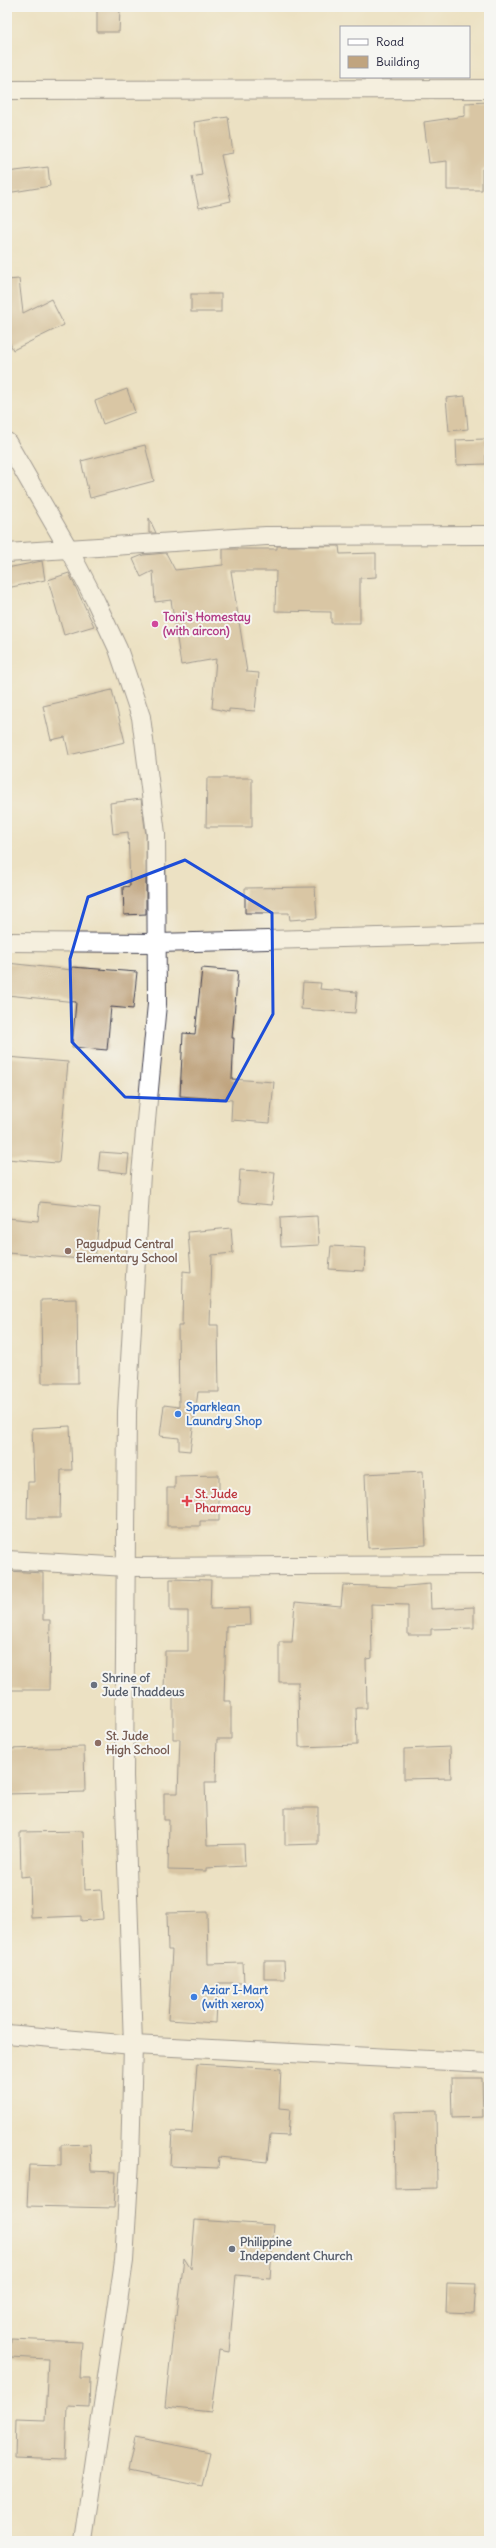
<svg xmlns="http://www.w3.org/2000/svg" width="496" height="2548" font-family="Delius,sans-serif">
	<rect width="100%" height="100%" fill="#f6f6f2"/>
	<filter id="ink" filterUnits="userSpaceOnUse"><feTurbulence type="fractalNoise" baseFrequency=".025" numOctaves="2"/><feDisplacementMap in="SourceGraphic" scale="8" xChannelSelector="R" yChannelSelector="G"/><feConvolveMatrix kernelMatrix="1 2 1 2 8 2 1 2 1" color-interpolation-filters="sRGB"/></filter>
	<filter id="wash" filterUnits="userSpaceOnUse"><feTurbulence type="fractalNoise" baseFrequency=".012" numOctaves="4" result="noise"/><feDisplacementMap in="SourceGraphic" scale="16" xChannelSelector="R" yChannelSelector="G"/><feGaussianBlur stdDeviation="0.9" result="paint"/><feColorMatrix in="noise" values="0 0 0 0 0 0 0 0 0 0 0 0 0 0 0 0 0 1.4 0 .05"/><feComposite in="paint" operator="in"/></filter>
	<g filter="url(#wash)">
		<rect width="100%" height="100%" fill="#ece1c3"/>
		<g id="blocks">
			<g fill="#c0a47f">
				<path d="M 97,9 L 120,9 L 119,32 L 97,32 Z"/>
				<path d="M 489,102 L 489,168 L 482,169 L 482,190 L 447,190 L 447,161 L 429,163 L 424,122 L 465,116 L 465,103 Z"/>
				<path d="M 228,117 L 233,153 L 221,155 L 231,201 L 199,208 L 192,177 L 202,175 L 194,122 Z"/>
				<path d="M 48,167 L 50,186 L 7,193 L 7,172 Z"/>
				<path d="M 19,279 L 23,313 L 51,299 L 64,325 L 13,350 L 7,337 L 7,280 Z"/>
				<rect x="191" y="294" width="30" height="18"/>
				<path d="M 127,389 L 135,412 L 103,424 L 95,401 Z"/>
				<path d="M 465,396 L 468,429 L 449,431 L 446,398 Z"/>
				<path d="M 485,439 L 486,464 L 457,465 L 456,440 Z"/>
				<path d="M 145,445 L 154,481 L 90,498 L 81,461 Z"/>
				<path d="M 149,518 L 156,533 L 149,533 Z"/>
				<path d="M 277,546 L 339,546 L 340,554 L 376,553 L 376,577 L 360,578 L 360,623 L 331,623 L 331,612 L 275,611 L 276,571 L 231,571 L 247,672 L 259,673 L 255,711 L 229,709 L 229,712 L 212,708 L 216,659 L 181,665 L 171,600 L 155,602 L 153,571 L 141,577 L 133,559 L 143,555 L 166,553 L 175,570 L 223,565 L 223,549 L 277,549 Z"/>
				<path d="M 42,561 L 45,580 L 7,588 L 7,568 Z"/>
				<path d="M 69,573 L 94,626 L 64,635 L 48,580 Z"/>
				<path d="M 112,690 L 125,742 L 69,755 L 65,737 L 51,740 L 43,706 Z"/>
				<path d="M 207,778 L 252,778 L 252,827 L 206,827 Z"/>
				<path d="M 141,799 L 146,835 L 146,914 L 124,915 L 123,887 L 130,886 L 128,832 L 113,834 L 110,803 Z"/>
				<path d="M 315,887 L 317,918 L 290,920 L 289,913 L 245,913 L 245,888 Z"/>
				<path d="M 7,963 L 72,970 L 72,967 L 137,972 L 133,1009 L 111,1007 L 107,1050 L 72,1047 L 76,1002 L 7,995 Z"/>
				<path d="M 202,968 L 238,971 L 232,1038 L 234,1038 L 232,1079 L 274,1082 L 270,1123 L 231,1120 L 232,1100 L 180,1096 L 183,1033 L 195,1034 Z"/>
				<path d="M 303,982 L 321,983 L 320,989 L 357,992 L 355,1013 L 301,1009 Z"/>
				<path d="M 7,1057 L 68,1062 L 59,1162 L 57,1163 L 7,1159 Z"/>
				<path d="M 100,1152 L 129,1154 L 127,1173 L 98,1170 Z"/>
				<path d="M 240,1170 L 275,1172 L 272,1205 L 238,1202 Z"/>
				<path d="M 40,1202 L 100,1208 L 95,1260 L 7,1253 L 7,1218 L 38,1221 Z"/>
				<path d="M 317,1216 L 319,1245 L 281,1247 L 280,1218 Z"/>
				<path d="M 231,1228 L 233,1253 L 212,1255 L 210,1325 L 218,1325 L 219,1392 L 198,1392 L 190,1451 L 179,1450 L 179,1438 L 160,1436 L 164,1405 L 179,1407 L 178,1326 L 182,1326 L 183,1271 L 191,1272 L 188,1232 Z"/>
				<path d="M 331,1246 L 366,1248 L 364,1271 L 329,1269 Z"/>
				<path d="M 77,1299 L 78,1383 L 42,1383 L 41,1300 Z"/>
				<path d="M 70,1426 L 72,1470 L 61,1470 L 60,1518 L 27,1518 L 28,1482 L 34,1482 L 32,1428 Z"/>
				<path d="M 423,1471 L 426,1545 L 368,1548 L 365,1474 Z"/>
				<path d="M 219,1475 L 219,1521 L 200,1521 L 200,1526 L 167,1526 L 167,1488 L 175,1488 L 175,1476 Z"/>
				<path d="M 7,1571 L 43,1573 L 43,1620 L 50,1620 L 49,1690 L 7,1690 Z"/>
				<path d="M 170,1579 L 211,1580 L 210,1609 L 250,1608 L 251,1625 L 226,1626 L 224,1701 L 231,1701 L 231,1739 L 217,1739 L 216,1782 L 205,1782 L 207,1845 L 244,1844 L 245,1866 L 206,1868 L 206,1871 L 168,1870 L 169,1820 L 164,1820 L 164,1793 L 178,1793 L 180,1739 L 173,1739 L 173,1692 L 164,1692 L 165,1651 L 188,1651 L 188,1611 L 170,1611 Z"/>
				<path d="M 430,1584 L 431,1609 L 474,1607 L 474,1628 L 431,1629 L 431,1635 L 408,1635 L 408,1605 L 371,1604 L 372,1658 L 366,1659 L 367,1708 L 356,1708 L 357,1745 L 299,1747 L 298,1682 L 279,1682 L 279,1642 L 292,1642 L 295,1602 L 341,1606 L 343,1585 L 395,1587 Z"/>
				<path d="M 84,1747 L 85,1792 L 7,1794 L 7,1749 Z"/>
				<path d="M 450,1747 L 451,1778 L 404,1779 L 404,1749 Z"/>
				<path d="M 285,1808 L 318,1808 L 318,1844 L 285,1845 Z"/>
				<path d="M 83,1831 L 85,1890 L 101,1889 L 103,1919 L 81,1921 L 81,1916 L 31,1918 L 30,1876 L 21,1877 L 20,1832 Z"/>
				<path d="M 207,1912 L 208,1964 L 243,1963 L 244,1983 L 218,1983 L 216,2023 L 168,2020 L 172,1950 L 168,1950 L 167,1913 Z"/>
				<path d="M 264,1961 L 284,1961 L 285,1979 L 264,1979 Z"/>
				<path d="M 197,2064 L 281,2069 L 279,2108 L 290,2109 L 288,2136 L 270,2135 L 267,2162 L 219,2157 L 218,2168 L 170,2166 L 172,2132 L 192,2133 Z"/>
				<path d="M 451,2078 L 482,2078 L 483,2117 L 452,2118 Z"/>
				<path d="M 436,2111 L 437,2188 L 395,2189 L 394,2112 Z"/>
				<path d="M 90,2144 L 91,2171 L 116,2172 L 114,2208 L 27,2206 L 29,2165 L 61,2166 L 61,2145 Z"/>
				<path d="M 195,2220 L 274,2225 L 270,2278 L 236,2275 L 229,2352 L 219,2350 L 211,2412 L 165,2407 L 175,2315 L 177,2315 L 184,2258 L 191,2269 Z"/>
				<path d="M 447,2283 L 476,2284 L 474,2313 L 446,2312 Z"/>
				<path d="M 11,2339 L 82,2342 L 80,2378 L 90,2378 L 89,2407 L 67,2406 L 65,2460 L 15,2458 L 16,2420 L 45,2421 L 48,2359 L 10,2357 Z"/>
				<path d="M 135,2437 L 210,2452 L 202,2486 L 128,2471 Z"/>
			</g>
		</g>
	</g>
	<g filter="url(#ink)">
		<use href="#blocks" fill-opacity="0" stroke="#403f4f" stroke-width="1"/>
		<g fill="none" stroke-linecap="round" stroke-linejoin="round">
			<g stroke="#403f4f" stroke-width="20">
				<g id="street">
					<path d="M 7,90 L 489,89"/>
					<path d="M 7,442 L 68,548 L 96,602 L 118,649 L 141,717 L 156,834 L 157,1004 L 141,1174 L 127,1412 L 124,1776 L 133,2045 L 130,2161 L 124,2261 L 83,2541"/>
					<path d="M 7,553 L 266,536 L 489,535"/>
					<path d="M 7,942 L 157,943 L 489,934"/>
					<path d="M 7,1560 L 127,1567 L 489,1565"/>
					<path d="M 7,2034 L 133,2045 L 489,2063"/>
				</g>
			</g>
			<use href="#street" stroke="#fff" stroke-width="18"/>
		</g>
	</g>
	<path d="M0 0H496V2548H0ZM 185,860 L 272,913 L 273,1014 L 226,1101 L 125,1097 L 72,1042 L 70,959 L 88,897 Z" fill="#ece1c3" fill-opacity=".55" fill-rule="evenodd"/>
	<path fill="none" stroke="#1d4ed8" stroke-width="3" stroke-linejoin="round" d="M 185,860 L 272,913 L 273,1014 L 226,1101 L 125,1097 L 72,1042 L 70,959 L 88,897 Z"/>
	<circle fill="#d1479c" stroke="#f6f6f2" stroke-width="1.5" cx="155" cy="624" r="4"/>
	<g fill="#8d6e63" stroke="#f6f6f2" stroke-width="1.5">
		<circle cx="68" cy="1251" r="4"/>
		<circle cx="98" cy="1743" r="4"/>
	</g>
	<g fill="#3f7fe0" stroke="#f6f6f2" stroke-width="1.5">
		<circle cx="178" cy="1414" r="4"/>
		<circle cx="194" cy="1997" r="4"/>
	</g>
	<path fill="#e0444e" stroke="#f6f6f2" stroke-width="1.5" d="M185 1495h4v4h4v4h-4v4h-4v-4h-4v-4h4z"/>
	<g fill="#6b7280" stroke="#f6f6f2" stroke-width="1.5">
		<circle cx="94" cy="1685" r="4"/>
		<circle cx="232" cy="2249" r="4"/>
	</g>
	<g text-anchor="middle" stroke-width="4" stroke-linejoin="round" paint-order="stroke">
		<g font-size="12" font-weight="bold" fill="#b23c85" stroke="#f6f6f2" text-anchor="start">
			<text x="163" y="621">Toni's Homestay<tspan x="163" dy="14">(with aircon)</tspan></text>
		</g>
		<g font-size="12" font-weight="bold" fill="#785e54" stroke="#f6f6f2" text-anchor="start">
			<text x="76" y="1248">Pagudpud Central<tspan x="76" dy="14">Elementary School</tspan></text>
			<text x="106" y="1740">St. Jude<tspan x="106" dy="14">High School</tspan></text>
		</g>
		<g font-size="12" font-weight="bold" fill="#366cbe" stroke="#f6f6f2" text-anchor="start">
			<text x="186" y="1411">Sparklean<tspan x="186" dy="14">Laundry Shop</tspan></text>
			<text x="202" y="1994">Aziar I-Mart<tspan x="202" dy="14">(with xerox)</tspan></text>
		</g>
		<g font-size="12" font-weight="bold" fill="#be3a42" stroke="#f6f6f2" text-anchor="start">
			<text x="195" y="1498">St. Jude<tspan x="195" dy="14">Pharmacy</tspan></text>
		</g>
		<g font-size="12" font-weight="bold" fill="#5b616d" stroke="#f6f6f2" text-anchor="start">
			<text x="102" y="1682">Shrine of<tspan x="102" dy="14">Jude Thaddeus</tspan></text>
			<text x="240" y="2246">Philippine<tspan x="240" dy="14">Independent Church</tspan></text>
		</g>
	</g>
	<rect width="496" height="2548" fill="none" stroke="#f6f6f2" stroke-width="24"/>
	<rect x="340" y="26" width="130" height="52" fill="#f6f6f2" stroke="#a1a1a9"/>
	<rect x="348" y="39" width="20" height="6" fill="#ffffff" stroke="#a1a1a9"/>
	<text x="376" y="46" font-size="12" fill="#22223b">Road</text>
	<rect x="348" y="56" width="20" height="12" fill="#c0a47f" stroke="#a1a1a9"/>
	<text x="376" y="66" font-size="12" fill="#22223b">Building</text>
</svg>
